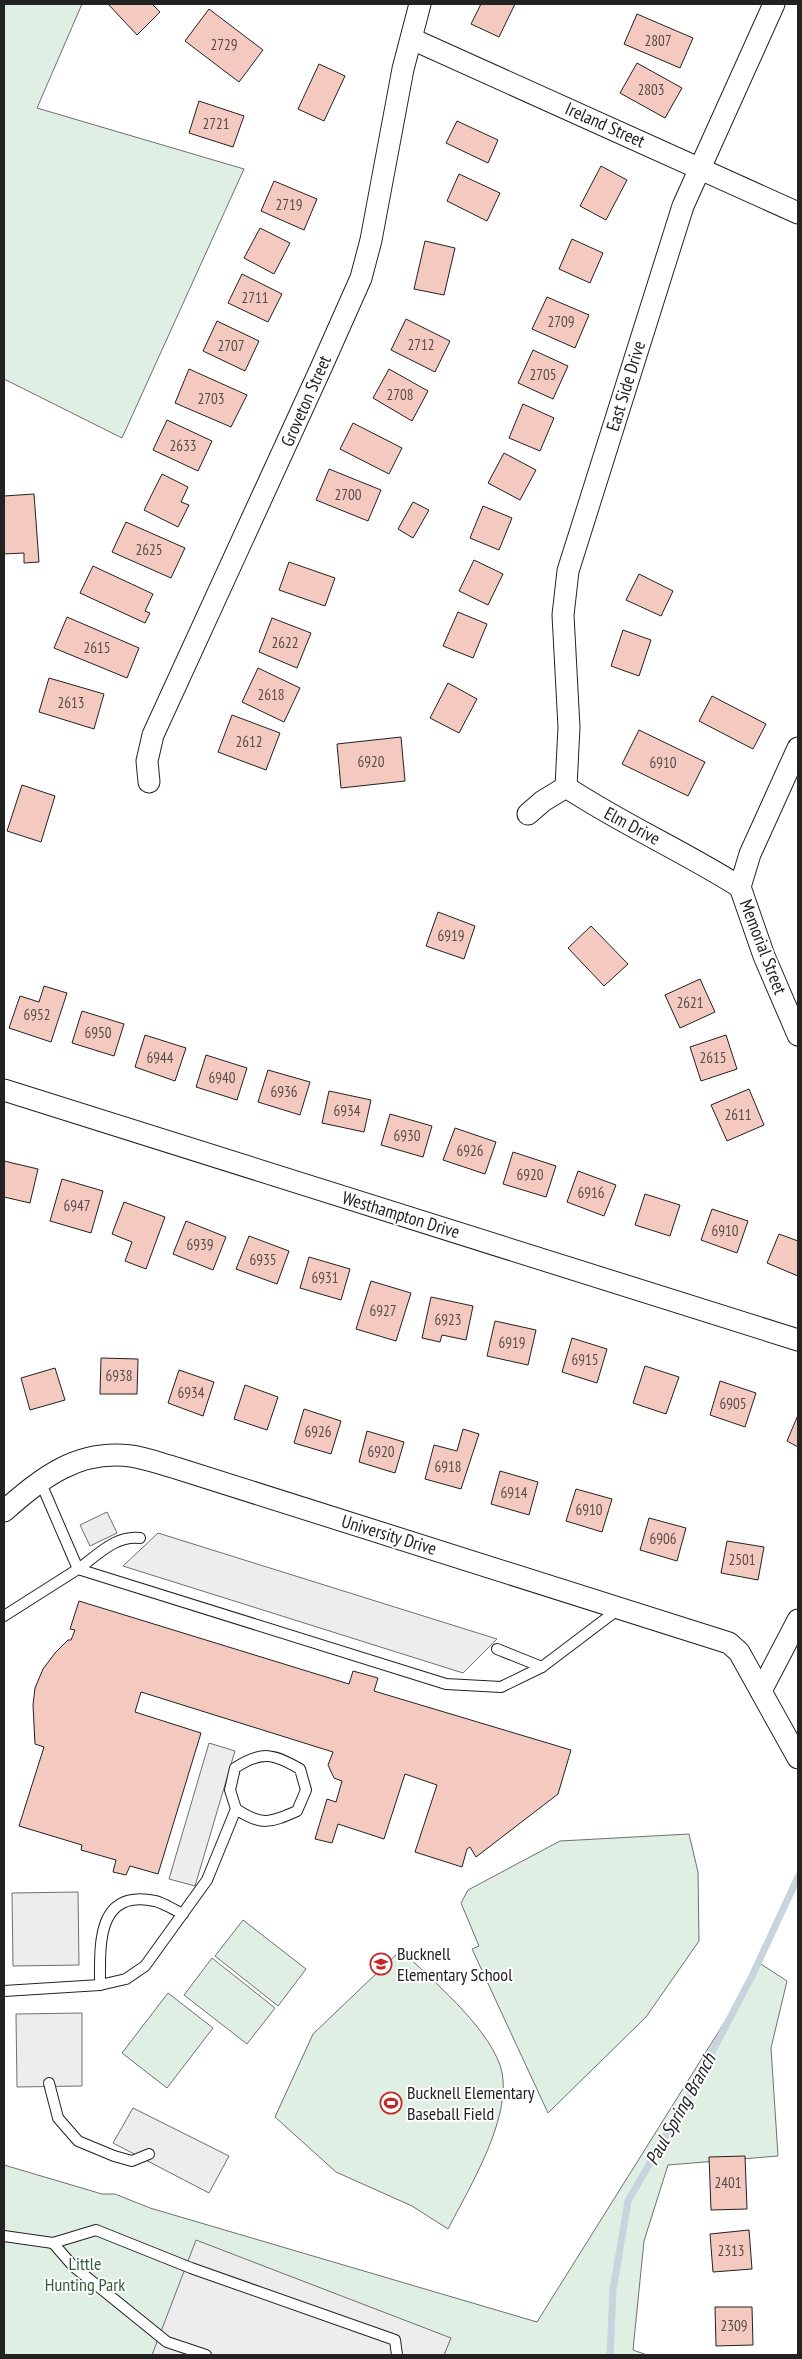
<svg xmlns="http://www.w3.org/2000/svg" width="802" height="2359" font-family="'PT Sans Narrow',sans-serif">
	<rect width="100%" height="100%" fill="#fff"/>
	<g fill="#e0efe3" stroke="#6f6f6f">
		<path d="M 4,4 L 82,4 L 37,108 L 244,169 L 122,438 L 4,379 Z"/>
		<path d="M 689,1834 L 698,1872 L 699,1941 L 646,2017 L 548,2113 L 472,1949 L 479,1946 L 461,1903 L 468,1890 L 560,1841 Z"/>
		<path d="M 243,1920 L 306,1969 L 278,2006 L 215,1956 Z"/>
		<path d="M 401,1950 C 432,1980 485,2024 500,2065 C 516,2112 469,2188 448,2229 L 412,2206 L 336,2172 L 275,2117 L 313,2034 Z"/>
		<path d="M 212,1958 L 275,2008 L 247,2044 L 184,1995 Z"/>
		<path d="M 761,1964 L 787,1981 L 771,2048 L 778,2156 L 668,2165 L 644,2241 L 633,2350 L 647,2355 L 4,2355 L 4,2165 L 102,2194 L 115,2194 L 150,2208 L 537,2322 Z"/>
		<path d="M 168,1993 L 213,2028 L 167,2088 L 122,2053 Z"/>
	</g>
	<g fill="#ededed" stroke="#6f6f6f">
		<path d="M 107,1512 L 117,1533 L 90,1546 L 80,1525 Z"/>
		<path d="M 158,1533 L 497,1639 L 463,1673 L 123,1566 Z"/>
		<path d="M 209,1743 L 235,1751 L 195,1886 L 169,1879 Z"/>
		<path d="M 78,1892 L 79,1965 L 13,1966 L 12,1893 Z"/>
		<path d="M 82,2013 L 82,2086 L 17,2087 L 16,2014 Z"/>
		<path d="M 133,2108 L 229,2156 L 209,2193 L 113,2143 Z"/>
		<path d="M 196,2240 L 451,2338 L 444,2355 L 152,2355 Z"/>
	</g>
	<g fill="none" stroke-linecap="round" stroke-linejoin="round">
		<path stroke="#c7d3dd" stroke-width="7" d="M 610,2355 L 613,2290 L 628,2201 L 690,2094 L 752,1976 L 798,1877"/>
	</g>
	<g fill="#f3c9c0" stroke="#222">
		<path d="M 108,4 L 152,4 L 160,12 L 137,35 Z"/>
		<path d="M 481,4 L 515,4 L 499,37 L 471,24 Z"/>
		<path d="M 209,9 L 263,50 L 239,82 L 185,41 Z"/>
		<path d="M 637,14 L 693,38 L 680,68 L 624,44 Z"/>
		<path d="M 637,63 L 682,88 L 665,118 L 620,93 Z"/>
		<path d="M 319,64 L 345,76 L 324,121 L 298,109 Z"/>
		<path d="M 199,101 L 244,116 L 233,147 L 189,133 Z"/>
		<path d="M 457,121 L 498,140 L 488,163 L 446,143 Z"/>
		<path d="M 601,166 L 627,180 L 606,220 L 580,206 Z"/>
		<path d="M 459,174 L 500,193 L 487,221 L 447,201 Z"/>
		<path d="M 274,181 L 317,199 L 304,230 L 261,211 Z"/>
		<path d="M 260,228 L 290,243 L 274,274 L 244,258 Z"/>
		<path d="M 572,239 L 603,253 L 590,283 L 559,269 Z"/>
		<path d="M 425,241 L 455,248 L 444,295 L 414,289 Z"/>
		<path d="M 242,274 L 282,294 L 268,322 L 228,303 Z"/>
		<path d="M 547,297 L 589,315 L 575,348 L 532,329 Z"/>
		<path d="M 406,319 L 450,341 L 435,372 L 391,350 Z"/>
		<path d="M 217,321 L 259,341 L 245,371 L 203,351 Z"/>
		<path d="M 533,350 L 568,366 L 553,399 L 518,383 Z"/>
		<path d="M 189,369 L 247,395 L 231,427 L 175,403 Z"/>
		<path d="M 389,369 L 428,391 L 412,421 L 373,398 Z"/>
		<path d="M 523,404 L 554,418 L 540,451 L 509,438 Z"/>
		<path d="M 167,420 L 212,441 L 198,471 L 153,450 Z"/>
		<path d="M 353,423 L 402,448 L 389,474 L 340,449 Z"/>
		<path d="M 504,453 L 536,470 L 520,500 L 488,483 Z"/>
		<path d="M 329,469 L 381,490 L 368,521 L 316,500 Z"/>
		<path d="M 162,474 L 188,487 L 181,502 L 189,505 L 178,527 L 144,510 Z"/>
		<path d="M 34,494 L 39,562 L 24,563 L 24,553 L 4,554 L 4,496 Z"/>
		<path d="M 413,502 L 429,510 L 413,538 L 398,529 Z"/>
		<path d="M 483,506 L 512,518 L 499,550 L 470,538 Z"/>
		<path d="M 126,522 L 185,548 L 171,578 L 112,552 Z"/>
		<path d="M 474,560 L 503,574 L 488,605 L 459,591 Z"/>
		<path d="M 289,562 L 335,578 L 325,606 L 279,590 Z"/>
		<path d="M 93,566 L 153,594 L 145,611 L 150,613 L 145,623 L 80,593 Z"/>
		<path d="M 639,574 L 673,591 L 661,616 L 626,600 Z"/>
		<path d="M 458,612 L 487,624 L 473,658 L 443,646 Z"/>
		<path d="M 67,617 L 139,648 L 127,678 L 54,648 Z"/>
		<path d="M 272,618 L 311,633 L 297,668 L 259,652 Z"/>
		<path d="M 623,630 L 651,640 L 639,676 L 611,666 Z"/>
		<path d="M 258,668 L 300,688 L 284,722 L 242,702 Z"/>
		<path d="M 49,678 L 104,694 L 94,729 L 39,712 Z"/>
		<path d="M 448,683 L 477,699 L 459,733 L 430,718 Z"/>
		<path d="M 712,696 L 766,724 L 753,749 L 699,721 Z"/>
		<path d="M 232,715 L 280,733 L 266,770 L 218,752 Z"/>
		<path d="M 639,730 L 705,762 L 688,796 L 622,764 Z"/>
		<path d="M 401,737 L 405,781 L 341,788 L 337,744 Z"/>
		<path d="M 22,785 L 55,796 L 41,842 L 7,831 Z"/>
		<path d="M 438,912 L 475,926 L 464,959 L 426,946 Z"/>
		<path d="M 591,926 L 628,964 L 604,986 L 568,948 Z"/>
		<path d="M 700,979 L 715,1012 L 680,1028 L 665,995 Z"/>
		<path d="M 44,986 L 67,993 L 51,1042 L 9,1028 L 20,996 L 39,1002 Z"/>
		<path d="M 82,1011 L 124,1024 L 114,1056 L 72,1043 Z"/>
		<path d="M 145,1035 L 186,1048 L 175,1081 L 135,1067 Z"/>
		<path d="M 726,1035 L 737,1069 L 701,1081 L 690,1047 Z"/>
		<path d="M 206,1055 L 247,1068 L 237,1100 L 196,1087 Z"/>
		<path d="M 268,1070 L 310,1082 L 300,1115 L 258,1102 Z"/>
		<path d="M 749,1089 L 764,1125 L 727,1141 L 711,1105 Z"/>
		<path d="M 329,1091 L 371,1100 L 364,1132 L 322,1123 Z"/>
		<path d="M 390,1114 L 432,1126 L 423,1157 L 381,1145 Z"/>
		<path d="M 455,1128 L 496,1142 L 485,1174 L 443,1160 Z"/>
		<path d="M 513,1152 L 556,1166 L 546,1197 L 503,1184 Z"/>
		<path d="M 4,1161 L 38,1169 L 30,1203 L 4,1197 Z"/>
		<path d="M 578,1171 L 616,1185 L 604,1216 L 567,1202 Z"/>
		<path d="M 62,1179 L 103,1191 L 91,1233 L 50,1221 Z"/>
		<path d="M 645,1194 L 680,1205 L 670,1236 L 635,1225 Z"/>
		<path d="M 124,1202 L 165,1217 L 146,1269 L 125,1261 L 132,1242 L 112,1234 Z"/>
		<path d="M 712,1209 L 748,1221 L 737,1253 L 701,1240 Z"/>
		<path d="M 186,1221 L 226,1237 L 213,1270 L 173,1254 Z"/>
		<path d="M 779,1234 L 798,1241 L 798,1276 L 767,1263 Z"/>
		<path d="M 249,1236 L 289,1251 L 277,1284 L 236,1269 Z"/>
		<path d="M 309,1257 L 350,1269 L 341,1300 L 300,1288 Z"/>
		<path d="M 371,1281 L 411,1293 L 396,1341 L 356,1329 Z"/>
		<path d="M 431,1297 L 473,1306 L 466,1340 L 442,1335 L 440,1342 L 422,1338 Z"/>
		<path d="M 495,1321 L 536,1330 L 528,1365 L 487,1356 Z"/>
		<path d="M 572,1338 L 607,1349 L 597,1383 L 562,1372 Z"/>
		<path d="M 101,1358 L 138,1359 L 137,1394 L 100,1394 Z"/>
		<path d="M 645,1366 L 679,1377 L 666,1414 L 633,1403 Z"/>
		<path d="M 55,1368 L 65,1400 L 30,1410 L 21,1378 Z"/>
		<path d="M 179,1370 L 214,1382 L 203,1416 L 168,1403 Z"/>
		<path d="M 720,1381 L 756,1393 L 745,1427 L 710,1415 Z"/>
		<path d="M 245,1385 L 278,1397 L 267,1430 L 234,1419 Z"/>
		<path d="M 304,1409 L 341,1421 L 331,1454 L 294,1443 Z"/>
		<path d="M 798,1415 L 798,1447 L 787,1441 Z"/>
		<path d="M 463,1429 L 479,1434 L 461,1489 L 425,1479 L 434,1445 L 457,1451 Z"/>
		<path d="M 367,1431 L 404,1442 L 395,1473 L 359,1462 Z"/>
		<path d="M 500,1471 L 538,1482 L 529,1515 L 491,1504 Z"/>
		<path d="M 576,1489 L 612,1499 L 602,1532 L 566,1521 Z"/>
		<path d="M 649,1518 L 686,1528 L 677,1561 L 640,1550 Z"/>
		<path d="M 727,1541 L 764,1547 L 758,1580 L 721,1573 Z"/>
		<path d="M 79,1601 L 349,1684 L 353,1671 L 378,1678 L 374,1691 L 571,1750 L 558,1794 L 476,1857 L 470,1847 L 467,1849 L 462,1867 L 415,1852 L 437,1785 L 405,1774 L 384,1839 L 338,1824 L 332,1843 L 315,1839 L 327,1799 L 336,1802 L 342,1781 L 334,1778 L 328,1765 L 333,1752 L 141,1692 L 135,1712 L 201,1733 L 158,1874 L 130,1866 L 126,1875 L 113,1872 L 116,1860 L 81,1850 L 82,1845 L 19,1826 L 44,1747 L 35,1744 L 33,1705 L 35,1688 L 43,1669 L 55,1653 L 68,1640 L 71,1640 L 75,1630 L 70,1629 Z"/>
		<path d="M 745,2156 L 747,2209 L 711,2210 L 709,2157 Z"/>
		<path d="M 749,2230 L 752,2269 L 713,2272 L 710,2234 Z"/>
		<path d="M 715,2307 L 752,2307 L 753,2345 L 716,2346 Z"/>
	</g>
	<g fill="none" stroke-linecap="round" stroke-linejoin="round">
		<g stroke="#222" stroke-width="12">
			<g id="lane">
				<path d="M 40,1481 L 78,1569 C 98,1555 115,1535 140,1538"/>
				<path d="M 4,1616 L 78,1569 L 446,1684 L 501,1687 L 542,1667 L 620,1608"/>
				<path d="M 497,1649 L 542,1667"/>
				<path d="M 100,1985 C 100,1945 96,1889 155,1901 C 164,1903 174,1910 183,1914"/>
				<path d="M 4,1991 L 100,1985 L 126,1979 L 145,1966 L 207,1880 L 236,1809 L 230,1790 L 235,1768 C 262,1750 274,1754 300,1769 L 306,1790 L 297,1811 C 270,1823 261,1826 236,1809"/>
				<path d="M 49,2083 L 58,2118 L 78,2141 L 114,2156 L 132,2161 L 149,2154"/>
				<path d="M 4,2236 L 53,2243 L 96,2230 L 191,2268 L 395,2340 L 397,2355"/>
				<path d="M 53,2243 L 73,2266 L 167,2342 L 206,2355"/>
			</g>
		</g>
		<g stroke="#222" stroke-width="23">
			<g id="street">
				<path d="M 412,39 L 798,213"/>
				<path d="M 798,748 L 750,854 L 740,887 L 764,956 L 798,1035"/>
				<path d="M 149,782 L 147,761 L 153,735 L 321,368 L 361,278 L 371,240 L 403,69 L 420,4"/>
				<path d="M 566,787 L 569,727 L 563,615 L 568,571 L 683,206 L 774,4"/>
				<path d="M 566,787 C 622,824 683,851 740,887"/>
				<path d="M 528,814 L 543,801 L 566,787"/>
				<path d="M 4,1090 L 798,1340"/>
				<path d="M 4,1511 C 42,1478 77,1449 131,1456 C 146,1458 161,1464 176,1468 L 729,1643 L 739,1652 L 798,1758"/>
				<path d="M 761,1691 L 798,1620"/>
			</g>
		</g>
		<use href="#lane" stroke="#fff" stroke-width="10"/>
		<use href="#street" stroke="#fff" stroke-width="21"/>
	</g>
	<defs>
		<g id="school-ring" transform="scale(1.125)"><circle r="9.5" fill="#fff" stroke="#c62828" stroke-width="1.5"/><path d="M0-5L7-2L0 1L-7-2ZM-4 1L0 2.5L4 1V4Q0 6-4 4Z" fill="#c62828"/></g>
		<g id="stadium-ring" transform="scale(1.125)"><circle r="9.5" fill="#fff" stroke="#c62828" stroke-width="1.5"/><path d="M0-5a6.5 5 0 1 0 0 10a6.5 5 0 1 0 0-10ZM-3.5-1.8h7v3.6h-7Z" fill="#c62828"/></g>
	</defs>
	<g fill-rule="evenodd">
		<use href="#school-ring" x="381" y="1964"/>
		<use href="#stadium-ring" x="391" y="2103"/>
	</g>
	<g text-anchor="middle" stroke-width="4" stroke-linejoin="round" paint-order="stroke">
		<g font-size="15" fill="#564c4a">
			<text x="658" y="46">2807</text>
			<text x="224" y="50">2729</text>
			<text x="651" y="95">2803</text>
			<text x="216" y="129">2721</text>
			<text x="289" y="210">2719</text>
			<text x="255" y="303">2711</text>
			<text x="561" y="327">2709</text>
			<text x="421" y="350">2712</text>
			<text x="231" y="351">2707</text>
			<text x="543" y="380">2705</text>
			<text x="400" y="400">2708</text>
			<text x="211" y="404">2703</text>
			<text x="183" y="451">2633</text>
			<text x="348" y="500">2700</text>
			<text x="149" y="555">2625</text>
			<text x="285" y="648">2622</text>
			<text x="97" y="653">2615</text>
			<text x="271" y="700">2618</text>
			<text x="71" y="708">2613</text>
			<text x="249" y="747">2612</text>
			<text x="371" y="767">6920</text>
			<text x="663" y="768">6910</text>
			<text x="451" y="941">6919</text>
			<text x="690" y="1008">2621</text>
			<text x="37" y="1020">6952</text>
			<text x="98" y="1038">6950</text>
			<text x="160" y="1063">6944</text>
			<text x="713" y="1063">2615</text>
			<text x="222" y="1083">6940</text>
			<text x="284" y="1097">6936</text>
			<text x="347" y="1116">6934</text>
			<text x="738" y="1120">2611</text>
			<text x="407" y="1141">6930</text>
			<text x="470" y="1156">6926</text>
			<text x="530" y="1180">6920</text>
			<text x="591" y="1198">6916</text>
			<text x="77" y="1211">6947</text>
			<text x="725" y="1236">6910</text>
			<text x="200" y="1250">6939</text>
			<text x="263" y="1265">6935</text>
			<text x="325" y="1283">6931</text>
			<text x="383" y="1316">6927</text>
			<text x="448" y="1325">6923</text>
			<text x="512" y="1348">6919</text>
			<text x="585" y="1365">6915</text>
			<text x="119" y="1381">6938</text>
			<text x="191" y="1398">6934</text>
			<text x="733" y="1409">6905</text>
			<text x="318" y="1437">6926</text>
			<text x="381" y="1457">6920</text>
			<text x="448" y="1472">6918</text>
			<text x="514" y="1498">6914</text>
			<text x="589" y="1515">6910</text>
			<text x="663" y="1544">6906</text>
			<text x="742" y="1565">2501</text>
			<text x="728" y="2188">2401</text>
			<text x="731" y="2256">2313</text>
			<text x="734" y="2331">2309</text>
		</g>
		<g font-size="18" fill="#222" stroke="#fff">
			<text transform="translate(605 125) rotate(24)" y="6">Ireland Street</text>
			<text transform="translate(626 386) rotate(-73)" y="6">East Side Drive</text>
			<text transform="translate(306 401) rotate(-66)" y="6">Groveton Street</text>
			<text transform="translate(632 826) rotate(28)" y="6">Elm Drive</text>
			<text transform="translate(763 947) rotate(69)" y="6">Memorial Street</text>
			<text transform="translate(401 1215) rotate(17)" y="6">Westhampton Drive</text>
			<text transform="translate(389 1535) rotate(17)" y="6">University Drive</text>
		</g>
		<g font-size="18" fill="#222" stroke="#fff" text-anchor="start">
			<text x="397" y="1960">Bucknell<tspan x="397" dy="21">Elementary School</tspan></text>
			<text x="407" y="2099">Bucknell Elementary<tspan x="407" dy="21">Baseball Field</tspan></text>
		</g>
		<g font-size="18" fill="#2f5e38" stroke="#fff">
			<text x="85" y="2270">Little<tspan x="85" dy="21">Hunting Park</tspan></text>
		</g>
		<g font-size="19" font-style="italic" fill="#222" stroke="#fff">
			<text transform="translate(680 2109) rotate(-61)" y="7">Paul Spring Branch</text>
		</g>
	</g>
	<rect width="802" height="2359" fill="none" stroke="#222222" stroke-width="10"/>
</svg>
